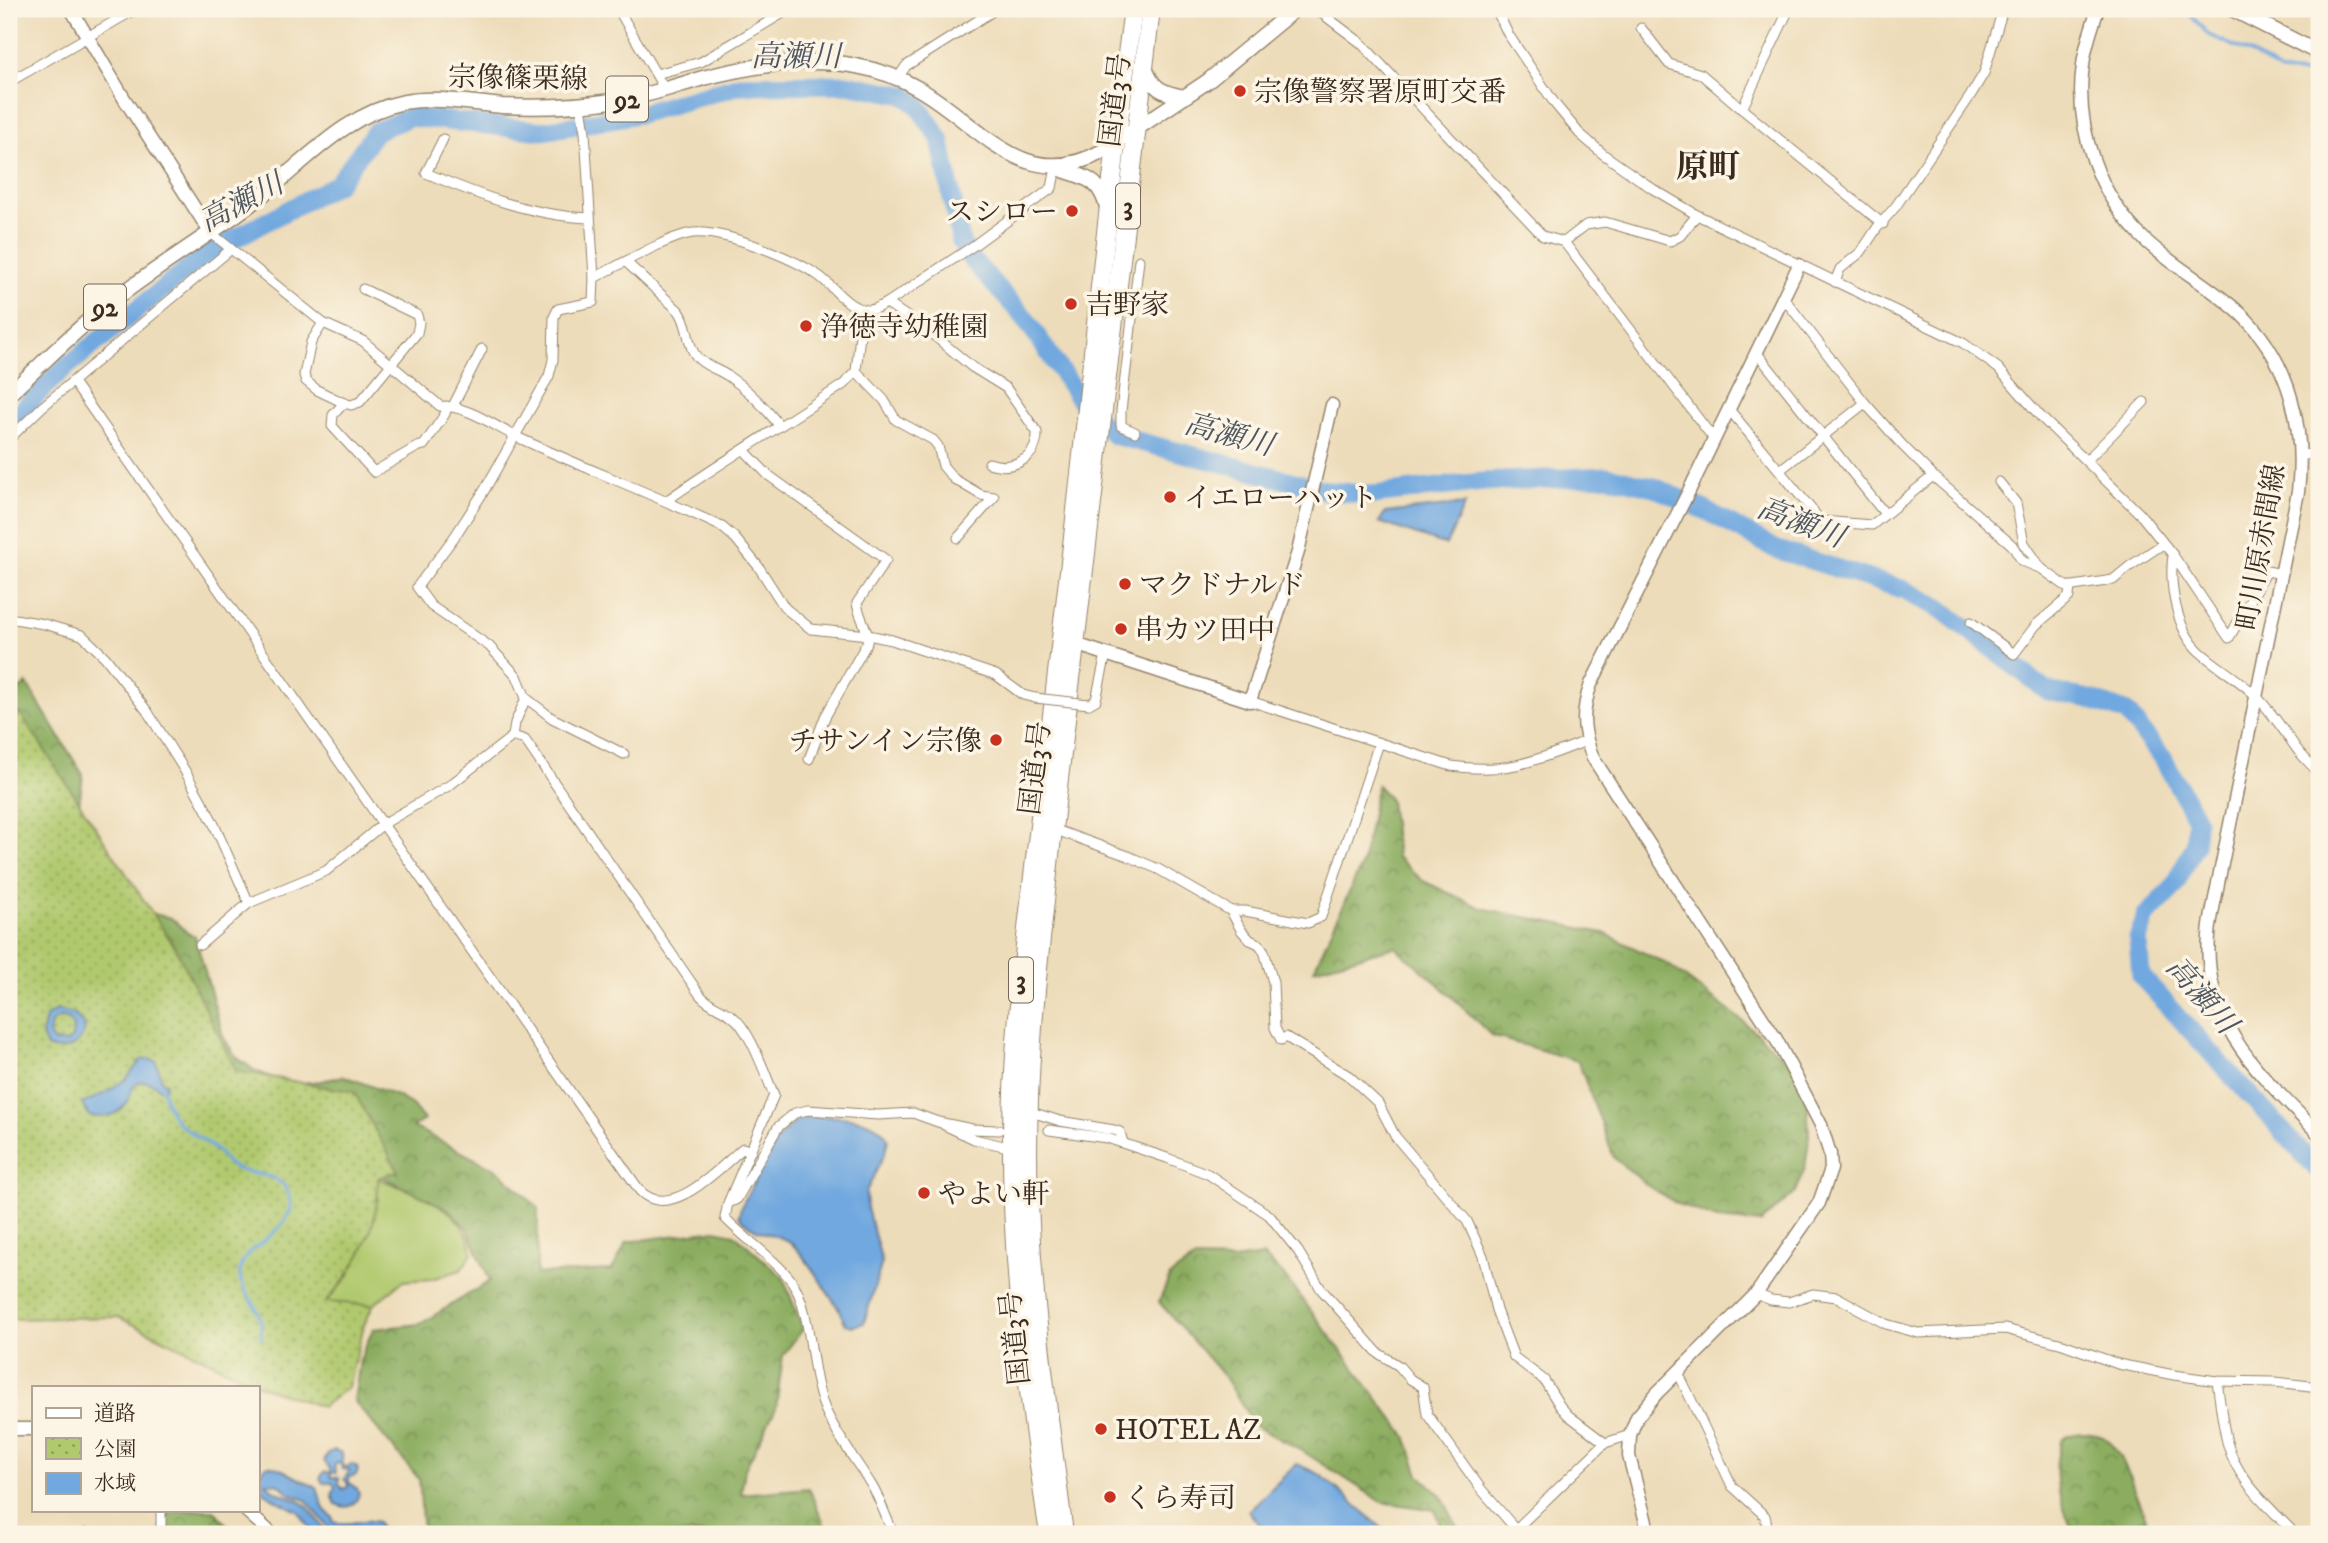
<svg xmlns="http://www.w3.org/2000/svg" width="2328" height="1543" font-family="'IM FELL DW Pica','Noto Serif JP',serif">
	<defs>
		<pattern id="forest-crowns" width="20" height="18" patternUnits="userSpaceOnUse" patternTransform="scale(1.75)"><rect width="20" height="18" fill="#8cad61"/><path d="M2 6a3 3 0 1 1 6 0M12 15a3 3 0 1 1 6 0" fill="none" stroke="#748d4f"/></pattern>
		<pattern id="park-dots" width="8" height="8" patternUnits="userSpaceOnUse" patternTransform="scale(1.75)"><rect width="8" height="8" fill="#b1c96e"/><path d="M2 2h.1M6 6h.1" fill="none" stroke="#91a35a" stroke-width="1.8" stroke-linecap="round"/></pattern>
	</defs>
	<rect width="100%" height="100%" fill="#fcf5e5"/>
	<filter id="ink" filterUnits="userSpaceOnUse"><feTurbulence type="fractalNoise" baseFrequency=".0143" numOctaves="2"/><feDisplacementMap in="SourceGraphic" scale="14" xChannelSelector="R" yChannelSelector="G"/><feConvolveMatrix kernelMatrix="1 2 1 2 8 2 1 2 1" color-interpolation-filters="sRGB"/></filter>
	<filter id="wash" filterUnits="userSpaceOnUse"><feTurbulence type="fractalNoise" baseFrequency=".00686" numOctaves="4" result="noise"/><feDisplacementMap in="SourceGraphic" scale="28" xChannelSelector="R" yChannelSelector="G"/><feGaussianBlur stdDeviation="1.57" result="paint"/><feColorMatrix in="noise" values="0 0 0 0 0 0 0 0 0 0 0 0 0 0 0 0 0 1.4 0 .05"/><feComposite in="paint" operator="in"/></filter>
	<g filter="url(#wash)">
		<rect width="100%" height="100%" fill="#eddcb9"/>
		<path fill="#b1c96e" stroke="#767a46" stroke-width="2" d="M 377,1178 C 414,1193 467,1206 472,1253 L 461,1270 L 432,1279 L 403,1281 L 373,1305 L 325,1303 L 348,1277 L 378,1199 Z"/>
		<g fill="url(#forest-crowns)" stroke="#646c40" stroke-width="2">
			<path d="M 27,684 L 83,775 L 78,813 L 141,911 L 171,918 L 189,934 L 195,936 L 223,1036 L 235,1056 L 254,1070 L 288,1084 L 321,1081 L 344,1076 L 397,1096 L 412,1105 L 424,1120 L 413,1127 L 499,1171 L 538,1208 L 537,1274 L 612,1270 L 627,1242 L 715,1230 L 734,1234 L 783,1277 L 803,1329 L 783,1355 L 776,1408 L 745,1469 L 741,1494 L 809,1488 L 828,1534 L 423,1534 L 419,1479 L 354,1401 L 360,1360 L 373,1329 L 420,1324 L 490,1281 L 467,1228 L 448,1209 L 246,1110 L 9,755 L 9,696 Z"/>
			<path d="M 1377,785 L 1390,800 L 1397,857 L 1423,881 L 1481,908 L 1604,933 L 1669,965 L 1745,1023 L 1790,1063 L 1807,1091 L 1809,1139 L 1805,1168 L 1795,1192 L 1761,1223 L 1717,1219 L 1676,1203 L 1651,1188 L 1614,1158 L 1578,1061 L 1492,1036 L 1443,988 L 1395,947 L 1314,969 L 1363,862 Z"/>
			<path d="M 1263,1256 L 1282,1273 L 1406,1436 L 1419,1475 L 1441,1495 L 1461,1534 L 1443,1534 L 1435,1510 L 1382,1502 L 1304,1452 L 1255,1426 L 1227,1380 L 1159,1302 L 1170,1276 L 1194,1259 L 1233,1260 Z"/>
			<path d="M 2084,1433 C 2092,1434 2100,1434 2106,1439 C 2125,1455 2142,1510 2152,1534 L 2074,1534 C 2063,1508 2052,1483 2058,1454 C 2059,1449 2059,1443 2063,1439 C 2069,1433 2078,1434 2084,1433 Z"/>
			<path d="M 170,1510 L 214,1510 L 235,1534 L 160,1534 Z"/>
		</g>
		<path fill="url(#park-dots)" stroke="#767a46" stroke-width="2" d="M 20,713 L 176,949 L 236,1071 L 354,1092 L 398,1171 L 378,1178 C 380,1228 358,1266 326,1302 L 373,1305 L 364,1325 L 348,1387 L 322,1407 L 263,1387 L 118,1317 L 9,1319 L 9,723 Z"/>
		<g fill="#71a8df" stroke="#56697e" stroke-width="2" fill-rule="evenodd">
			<path d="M 1465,504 L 1446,545 L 1379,522 L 1385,513 Z"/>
			<path d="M 57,1010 L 74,1014 L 85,1026 C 83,1045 64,1055 47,1047 L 42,1036 L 46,1017 ZM 59,1018 L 67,1019 L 73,1026 L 72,1038 L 66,1043 L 54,1042 L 49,1035 L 51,1023 Z"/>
			<path d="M 149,1059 L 156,1061 L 162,1081 L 166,1083 L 165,1088 L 160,1089 C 154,1083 142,1078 135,1085 C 131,1089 130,1096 128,1101 C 119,1115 106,1119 89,1116 L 82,1104 L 105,1093 L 126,1079 L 141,1060 Z"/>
			<path d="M 799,1119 C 824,1115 876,1113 888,1139 L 885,1153 L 866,1192 L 867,1208 L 882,1262 L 864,1323 L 853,1326 L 845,1324 L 841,1312 C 830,1297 801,1248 788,1241 C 771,1232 752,1234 739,1216 L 741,1207 L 775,1143 L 782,1134 Z"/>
			<path d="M 334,1450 L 342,1453 L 343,1466 L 347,1467 L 351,1464 L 356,1466 L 358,1470 L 356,1475 L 349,1477 L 349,1482 L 357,1489 L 359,1494 C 355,1506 347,1510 336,1504 L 332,1496 L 335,1486 L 332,1483 L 323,1483 L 320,1478 L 324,1472 L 330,1473 L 330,1469 L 324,1461 L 328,1453 ZM 337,1463 L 341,1464 L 342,1469 L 350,1470 L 344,1479 L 347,1482 L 348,1487 L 343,1489 L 339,1485 L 339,1478 L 331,1477 L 331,1473 L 336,1473 L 334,1467 Z"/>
			<path d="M 1297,1464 L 1321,1475 L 1382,1528 L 1383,1534 L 1267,1534 L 1248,1511 Z"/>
			<path d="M 268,1465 L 277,1467 L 317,1488 L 324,1509 L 333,1518 L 333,1522 C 354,1527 360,1517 378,1522 L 384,1534 L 375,1534 L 365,1529 L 344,1533 L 329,1528 L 306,1500 L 290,1494 L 279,1484 L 266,1482 C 274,1495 291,1495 304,1504 C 314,1512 320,1525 329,1534 L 314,1534 L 299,1512 L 272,1498 L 259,1487 L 259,1472 Z"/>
		</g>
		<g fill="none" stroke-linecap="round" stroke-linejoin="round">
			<g stroke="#71a8df" stroke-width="3.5">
				<path d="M 2185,9 L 2209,35 L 2252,54 L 2281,72 L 2319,75"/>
				<path d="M 162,1086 C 172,1132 187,1125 218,1152 C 223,1157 226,1164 233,1167 C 254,1178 282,1169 290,1198 C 298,1229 243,1246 240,1269 C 237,1295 266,1302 261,1338"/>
			</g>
			<path stroke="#71a8df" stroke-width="19" d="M 9,422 L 61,371 L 207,253 L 337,184 L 376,131 L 410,117 L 543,131 L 639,114 L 740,85 L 847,84 L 904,95 L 918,106 L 940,139 L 961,242 L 971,259 L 1025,318 L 1085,407 L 1114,435 L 1329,491 L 1372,495 L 1482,482 L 1607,476 L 1654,487 L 1707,511 L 1775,549 L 1905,590 L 1941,609 L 2047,691 L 2090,699 L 2127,713 L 2164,760 L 2196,819 L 2195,845 L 2174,887 L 2146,916 L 2138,939 L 2141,976 L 2319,1171"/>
		</g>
	</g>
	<g filter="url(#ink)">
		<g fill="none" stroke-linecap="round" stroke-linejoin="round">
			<g stroke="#94836c" stroke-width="11">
				<g id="street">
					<path d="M 618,9 L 665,90"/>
					<path d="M 1316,9 L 1361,43 L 1543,236 L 1564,242 L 1713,438"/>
					<path d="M 1496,9 L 1508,34 L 1555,104 L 1579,133 L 1603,154 L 1653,189 L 1697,215 L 1963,343 L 1998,368 L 2042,418 L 2140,514 L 2173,555 C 2169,585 2176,629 2199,651 C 2218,668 2241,680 2258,698 C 2272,713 2283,729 2294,745 C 2300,755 2311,764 2319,773"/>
					<path d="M 1789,9 L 1742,109 L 1883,224"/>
					<path d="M 1641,28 L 1669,64 L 1701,74 L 1742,109"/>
					<path d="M 656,74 L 701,62 L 790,9"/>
					<path d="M 898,78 L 906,66 L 996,9"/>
					<path d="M 9,82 L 136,9"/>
					<path d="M 581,106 L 585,132 L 594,278 L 593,302 L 558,309 L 554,317 L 553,360 L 549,376 L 484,491 L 455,536 L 417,587 L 431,606 L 489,646 L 517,676 L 526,698 L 552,718 L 624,754"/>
					<path d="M 443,139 L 426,173 C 478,195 533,216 589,218"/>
					<path d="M 210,232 L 323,323 L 363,341 L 440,406 C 470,406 493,426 519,438 C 586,469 656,495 722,527 L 735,538 L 758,566 L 785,608 L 811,629 L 868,635 L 892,640 L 996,675 L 1023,695 L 1035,698"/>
					<path d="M 1564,242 L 1586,225 L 1605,222 L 1670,241 L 1680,236 L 1697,215"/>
					<path d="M 626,262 L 679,311 C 690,325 686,349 700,360 C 708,367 719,370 728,376 C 749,390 764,406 779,425"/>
					<path d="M 594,278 C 616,267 671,235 693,233 C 725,230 793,258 819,276 C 833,286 845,305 862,309 C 871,312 879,307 887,303 L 973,246 L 1052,188 L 1056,167"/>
					<path d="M 1835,282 L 1840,269 L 1861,252 L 1877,228 L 1896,206 L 1969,98 L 1984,73 L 2003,9"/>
					<path d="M 1783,297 L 1865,403 L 1903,446 L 1933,476 L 2012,545 L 2022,561 L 2042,569 L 2067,587 L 2113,580 L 2130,566 L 2163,544"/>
					<path d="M 887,303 L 931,333 L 972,367 L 1006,388 L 1037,432 C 1038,459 1012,471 989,463"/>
					<path d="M 323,323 L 311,342 L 304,375 L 306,381 L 317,390 L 344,403 L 351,405 L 360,402 L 417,333 L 419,323 L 417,315 L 363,289"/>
					<path d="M 1757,353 L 1885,514"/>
					<path d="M 856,371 L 884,400 L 896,420 L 933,440 L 938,446 L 943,466 L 954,479 L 981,495 L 994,497 L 958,538"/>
					<path d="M 73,382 L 640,1191 C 671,1222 719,1168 743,1148 L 751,1151"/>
					<path d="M 344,403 L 333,415 L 332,426 L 374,472 L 417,447 L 424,445 L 445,414 L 447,406"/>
					<path d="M 453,406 L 482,349"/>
					<path d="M 1728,408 L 1821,521 L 1872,525 L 1933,476"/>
					<path d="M 1135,432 L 1121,426 L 1121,411 L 1139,260"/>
					<path d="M 9,439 L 42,407 L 230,250"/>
					<path d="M 744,450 L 768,475 L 886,560 L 857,603 C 859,618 869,628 867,643 L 825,717 L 809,759"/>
					<path d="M 2301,456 L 2319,452"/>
					<path d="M 2087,460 L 2144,402"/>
					<path d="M 1780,470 L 1865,403"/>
					<path d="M 1999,482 L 2016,503 L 2024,543 L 2041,568"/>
					<path d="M 666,501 C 724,460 785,424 844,384 L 856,371 L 861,326 L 865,310"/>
					<path d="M 2173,555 L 2229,638 L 2267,571 L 2282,574"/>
					<path d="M 9,618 L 44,624 L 82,635 L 105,657 L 147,711 L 185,771 L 213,822 L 249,903"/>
					<path d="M 1971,622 L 2014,654 L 2036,625 L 2069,597 L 2070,586"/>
					<path d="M 1250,701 L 1451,766 C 1507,774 1535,761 1586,741"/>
					<path d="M 1089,704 L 1096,700 L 1106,654"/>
					<path d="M 513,736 L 525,740 L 700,995 C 710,1006 721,1008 732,1016 C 750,1029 765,1074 774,1095 L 728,1203 L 725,1218 C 745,1239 774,1258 791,1280 C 813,1311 809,1372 825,1409 C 837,1437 856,1460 872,1486 C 881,1501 886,1519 894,1534"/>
					<path d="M 1053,829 L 1128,856 L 1158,869 L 1231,911 L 1245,911 L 1308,923 L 1321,917 L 1379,743"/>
					<path d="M 1231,911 L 1241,930 L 1250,940 L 1259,944 L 1264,951 L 1273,982 L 1275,1028 L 1281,1040 L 1286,1037 L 1349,1076 L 1378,1103 L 1395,1136 L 1467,1221 L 1483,1256 L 1496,1310 L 1514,1357 L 1544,1380 L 1560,1406 L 1568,1415 L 1605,1443"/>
					<path d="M 200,945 L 249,903 L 326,871 L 383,824 L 450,785 L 513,736 L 515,723 L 526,698"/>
					<path d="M 1028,1111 L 1060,1121 L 1114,1130 L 1120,1132 L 1123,1143"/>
					<path d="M 944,1125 L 974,1139 L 1012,1148"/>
					<path d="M 1049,1130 L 1107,1138 L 1167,1158 L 1208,1174 L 1269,1215 L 1298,1251 L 1321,1289 L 1378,1353 L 1399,1366 L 1410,1379 L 1423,1387 L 1427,1414 L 1481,1489 L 1520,1534"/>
					<path d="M 733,1201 L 737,1199 L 778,1127 L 795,1113 L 808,1110 L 878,1115 L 913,1113 L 938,1122 L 972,1129 L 999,1130"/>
					<path d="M 1756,1294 L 1771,1300 L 1789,1302 L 1813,1294 L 1837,1297 L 1886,1324 L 1918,1333 L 2005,1329 L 2063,1344 L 2118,1364 L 2174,1375 L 2217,1381 L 2275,1382 L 2319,1387"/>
					<path d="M 1678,1372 L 1732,1486 L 1765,1516 L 1769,1534"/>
					<path d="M 2217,1381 C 2220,1401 2222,1422 2227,1442 C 2237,1481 2269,1506 2295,1534"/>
					<path d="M 1515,1530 L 1605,1443 L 1630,1435"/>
					<path d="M 86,1533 L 86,1534"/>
					<path d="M 161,1534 L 161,1510"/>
				</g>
			</g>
			<g stroke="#94836c" stroke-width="15">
				<g id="secondary">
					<path d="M 71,9 L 125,100 L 210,232"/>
					<path d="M 2098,9 C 2092,27 2085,46 2083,65 C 2074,128 2099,197 2145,240 C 2176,269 2216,289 2246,319 C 2291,366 2305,429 2298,492 L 2218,883 C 2215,901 2210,918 2209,936 C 2202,1025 2262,1076 2319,1134"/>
					<path d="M 1075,644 L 1250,701 L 1298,552 L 1332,405"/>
					<path d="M 9,1429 L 33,1429"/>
					<path d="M 245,1510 L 272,1534"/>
					<path d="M 1649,1534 L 1629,1456 L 1630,1435 L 1637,1417 L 1657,1393 L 1756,1294 L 1819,1203 L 1831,1169 L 1830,1154 L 1821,1125 L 1776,1039 L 1593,758 C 1582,731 1581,712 1591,684 L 1688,493 L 1799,265"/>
				</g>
			</g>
			<g stroke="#94836c" stroke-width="17">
				<g id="primary">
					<path d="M 2232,9 L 2319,53"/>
					<path d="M 1145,67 C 1152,89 1163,93 1184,97"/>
					<path d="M 1058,168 C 1087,179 1099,177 1108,210"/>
					<path d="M 9,394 C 41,365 71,334 105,307 C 155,267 211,235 261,196 C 307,160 345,114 404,102 C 436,96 470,103 502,106 C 542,108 580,106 619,100 C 648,96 675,86 703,78 C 750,66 807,56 856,66 C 878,70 899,77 919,89 C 982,125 1023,196 1103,151 L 1208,81 L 1295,9"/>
				</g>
			</g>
			<g stroke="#94836c" stroke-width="20">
				<g id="highway">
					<path d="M 1049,1534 C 1030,1407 1012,1280 1012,1151 C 1011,1053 1024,956 1035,859 C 1048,752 1060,645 1073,537 C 1093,361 1109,184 1133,9"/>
					<path d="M 1064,1534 C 1050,1423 1033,1313 1029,1201 C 1024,1077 1039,953 1053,829 L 1151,9"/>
				</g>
			</g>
			<use href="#street" stroke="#fff" stroke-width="9"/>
			<use href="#secondary" stroke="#fff" stroke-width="12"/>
			<use href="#primary" stroke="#fff" stroke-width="14"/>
			<use href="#highway" stroke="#fff" stroke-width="18"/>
			<g stroke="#94836c" stroke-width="11" stroke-linecap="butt">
				<path id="street-bridge" d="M 1035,698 L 1089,704"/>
			</g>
			<use href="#street-bridge" stroke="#fff" stroke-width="9"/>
		</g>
	</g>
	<g fill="#c8321e" stroke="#fcf5e5" stroke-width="2.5">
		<circle cx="1240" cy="91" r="7"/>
		<circle cx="1072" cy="211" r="7"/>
		<circle cx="1071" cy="304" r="7"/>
		<circle cx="806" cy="326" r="7"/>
		<circle cx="1170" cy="497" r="7"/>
		<circle cx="1125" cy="584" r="7"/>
		<circle cx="1121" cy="629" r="7"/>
		<circle cx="996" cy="740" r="7"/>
		<circle cx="924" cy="1193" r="7"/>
		<circle cx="1101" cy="1429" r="7"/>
		<circle cx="1110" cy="1497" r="7"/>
	</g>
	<g text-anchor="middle" stroke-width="7" stroke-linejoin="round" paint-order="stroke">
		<g fill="#fcf5e5" stroke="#75675a" stroke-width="2">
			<rect x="606" y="76.5" width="42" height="45" rx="5"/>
			<rect x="1116" y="183.5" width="24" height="45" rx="5"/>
			<rect x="84" y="284.5" width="42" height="45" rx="5"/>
			<rect x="1009" y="957.5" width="24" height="45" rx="5"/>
		</g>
		<g font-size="26" font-weight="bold" fill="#3b2a1e">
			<text x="627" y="108">92</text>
			<text x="1128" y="215">3</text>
			<text x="105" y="316">92</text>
			<text x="1021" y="989">3</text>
		</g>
		<g font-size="28" fill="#3b2a1e" stroke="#fcf5e5">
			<text transform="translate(518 77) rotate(1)" y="10">宗像篠栗線</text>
			<text transform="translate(1114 100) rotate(-83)" y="10">国道3号</text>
			<text transform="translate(2260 547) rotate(-80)" y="10">町川原赤間線</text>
			<text transform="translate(1034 768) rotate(-83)" y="10">国道3号</text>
			<text transform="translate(1014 1338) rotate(-96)" y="10">国道3号</text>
		</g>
		<g font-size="28" fill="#3b2a1e" stroke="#fcf5e5" text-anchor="start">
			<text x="1254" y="101">宗像警察署原町交番</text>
			<text x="1058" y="221" text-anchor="end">スシロー</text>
			<text x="1085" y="314">吉野家</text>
			<text x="820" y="336">浄徳寺幼稚園</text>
			<text x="1184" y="507">イエローハット</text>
			<text x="1139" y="594">マクドナルド</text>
			<text x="1135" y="639">串カツ田中</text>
			<text x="982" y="750" text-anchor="end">チサンイン宗像</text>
			<text x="938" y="1203">やよい軒</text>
			<text x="1115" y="1439">HOTEL AZ</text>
			<text x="1124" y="1507">くら寿司</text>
		</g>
		<g font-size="30" font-style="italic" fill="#4e5662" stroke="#fcf5e5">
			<text x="796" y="66">高瀬川</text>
			<text transform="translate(241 202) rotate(-28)" y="10">高瀬川</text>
			<text transform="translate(1229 434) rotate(15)" y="10">高瀬川</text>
			<text transform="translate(1801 522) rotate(21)" y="10">高瀬川</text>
			<text transform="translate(2202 995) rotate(49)" y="10">高瀬川</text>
		</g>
		<g font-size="32" font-weight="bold" fill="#3b2a1e" stroke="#fcf5e5">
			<text x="1708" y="177">原町</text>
		</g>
	</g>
	<rect width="2328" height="1543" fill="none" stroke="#fcf5e5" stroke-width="35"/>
	<rect x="32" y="1386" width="228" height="126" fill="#fcf5e5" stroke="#afa495" stroke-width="2"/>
	<rect x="46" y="1408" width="35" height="10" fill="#ffffff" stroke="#afa495" stroke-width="2"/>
	<text x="94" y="1420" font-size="21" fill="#3b2a1e">道路</text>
	<rect x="46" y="1438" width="35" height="21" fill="url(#park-dots)" stroke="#afa495" stroke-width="2"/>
	<text x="94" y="1456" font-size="21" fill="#3b2a1e">公園</text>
	<rect x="46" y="1473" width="35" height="21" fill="#71a8df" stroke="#afa495" stroke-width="2"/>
	<text x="94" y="1490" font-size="21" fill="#3b2a1e">水域</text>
</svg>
